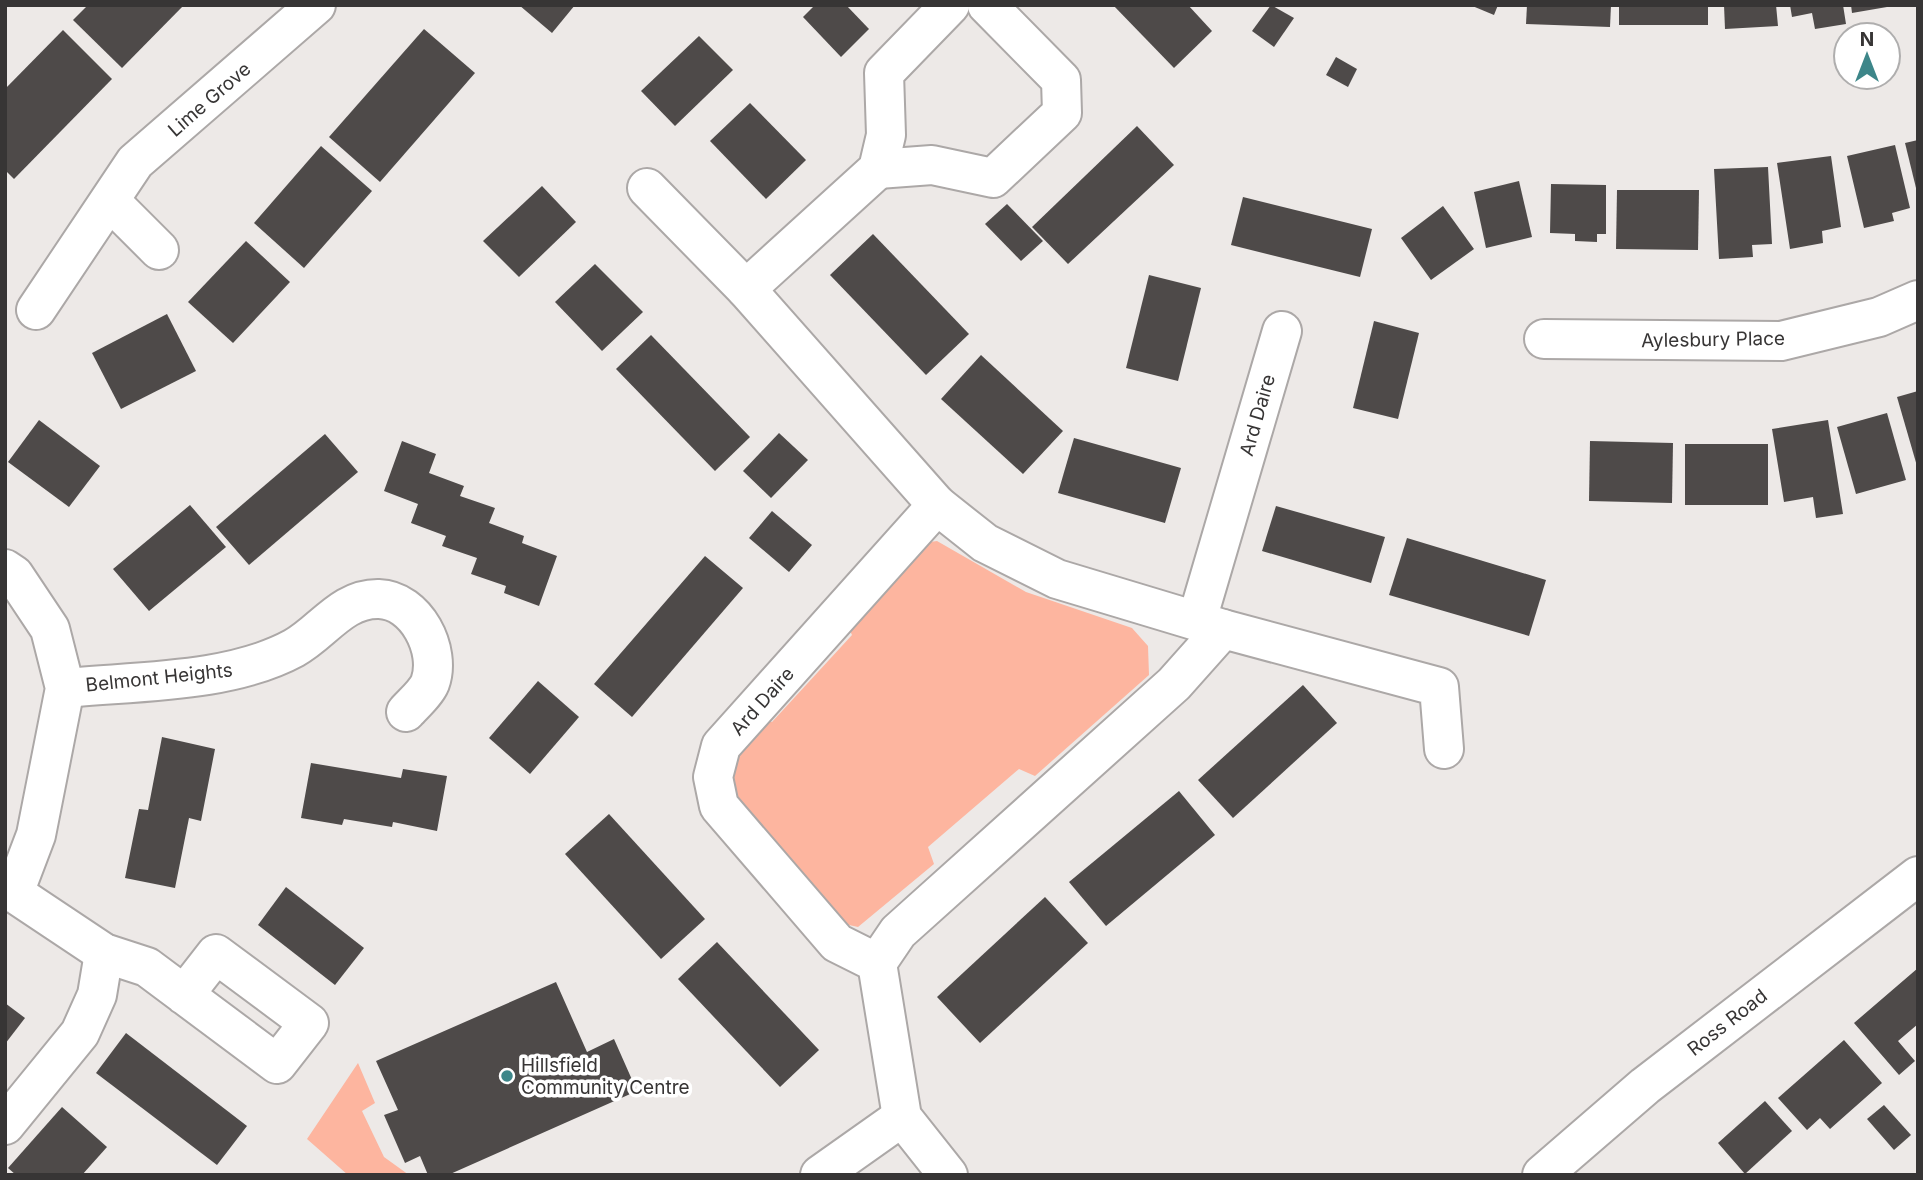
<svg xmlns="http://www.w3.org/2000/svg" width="1923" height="1180" font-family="Inter,sans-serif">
	<rect width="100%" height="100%" fill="#ede9e7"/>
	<g fill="#fdb59f">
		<path d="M 937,541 L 1026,592 L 1132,628 L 1148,646 L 1149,675 L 1035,776 L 1019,769 L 928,847 L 934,864 L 858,927 L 831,921 L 728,791 L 732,749 L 761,717 L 772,722 L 852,635 L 845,620 L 917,544 Z"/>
		<path d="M 358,1063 L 375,1103 L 362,1111 L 384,1157 L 409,1175 L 348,1175 L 307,1139 Z"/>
	</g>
	<g fill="#4e4a49">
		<path d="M 88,5 L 184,5 L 122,68 L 73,20 Z"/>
		<path d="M 519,5 L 575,5 L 552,33 Z"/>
		<path d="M 815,5 L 846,5 L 869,29 L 841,57 L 803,17 Z"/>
		<path d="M 1113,5 L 1188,5 L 1212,31 L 1174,68 Z"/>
		<path d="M 1271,5 L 1294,18 L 1274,47 L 1252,31 Z"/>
		<path d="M 1470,5 L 1498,5 L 1494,15 Z"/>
		<path d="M 1527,5 L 1611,5 L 1610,27 L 1526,24 Z"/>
		<rect x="1619" y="5" width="89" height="20"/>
		<path d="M 1724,5 L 1776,5 L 1778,26 L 1725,29 Z"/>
		<path d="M 1790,5 L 1843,5 L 1846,24 L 1815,29 L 1812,13 L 1792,17 Z"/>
		<path d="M 1851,5 L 1887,5 L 1887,7 L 1852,13 Z"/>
		<path d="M 424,29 L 475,73 L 380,182 L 329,137 Z"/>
		<path d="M 63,30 L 112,79 L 14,179 L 5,170 L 5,89 Z"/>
		<path d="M 699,36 L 733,70 L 675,126 L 641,91 Z"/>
		<path d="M 1336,57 L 1357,69 L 1348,87 L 1326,75 Z"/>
		<path d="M 750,103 L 806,160 L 766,199 L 710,141 Z"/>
		<path d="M 1137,126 L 1174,165 L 1068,264 L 1032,227 Z"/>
		<path d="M 1918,140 L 1918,192 L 1917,192 L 1905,143 Z"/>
		<path d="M 1895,145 L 1910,208 L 1892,213 L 1894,221 L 1864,228 L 1847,156 Z"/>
		<path d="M 321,146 L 372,191 L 304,268 L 254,223 Z"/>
		<path d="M 1831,156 L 1841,227 L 1822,231 L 1823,243 L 1790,249 L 1777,163 Z"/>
		<path d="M 1768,167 L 1772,244 L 1752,245 L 1753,257 L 1719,259 L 1714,169 Z"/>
		<path d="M 1519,181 L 1532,237 L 1486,248 L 1474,192 Z"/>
		<path d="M 1551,184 L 1606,185 L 1606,234 L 1597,234 L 1597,242 L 1575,241 L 1575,234 L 1550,233 Z"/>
		<path d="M 542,186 L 576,222 L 519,277 L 483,241 Z"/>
		<path d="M 1617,190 L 1699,190 L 1698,250 L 1616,249 Z"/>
		<path d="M 1243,197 L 1372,229 L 1360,277 L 1231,245 Z"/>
		<path d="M 1007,204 L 1043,241 L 1021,261 L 985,224 Z"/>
		<path d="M 1443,206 L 1474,249 L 1431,280 L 1401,238 Z"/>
		<path d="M 873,234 L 969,334 L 926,375 L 830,275 Z"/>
		<path d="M 246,241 L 290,282 L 233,343 L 188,302 Z"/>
		<path d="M 595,264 L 643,312 L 602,351 L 555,302 Z"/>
		<path d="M 1149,275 L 1201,288 L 1178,381 L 1126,368 Z"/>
		<path d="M 167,314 L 196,371 L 121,409 L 92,353 Z"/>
		<path d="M 1374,321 L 1419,333 L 1398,419 L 1353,408 Z"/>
		<path d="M 651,335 L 750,437 L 715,471 L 616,369 Z"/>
		<path d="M 981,355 L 1063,431 L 1023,474 L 941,399 Z"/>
		<path d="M 1918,391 L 1918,466 L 1917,466 L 1897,397 Z"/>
		<path d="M 1887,413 L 1906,480 L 1856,494 L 1837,427 Z"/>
		<path d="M 39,420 L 100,466 L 69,507 L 8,462 Z"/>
		<path d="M 1828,420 L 1843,514 L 1816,518 L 1813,497 L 1784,502 L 1772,429 Z"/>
		<path d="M 779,433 L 808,460 L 771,498 L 743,471 Z"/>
		<path d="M 325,434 L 358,472 L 249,565 L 216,527 Z"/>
		<path d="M 1074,438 L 1181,468 L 1165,523 L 1058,493 Z"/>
		<path d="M 402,441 L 436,454 L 429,473 L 464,486 L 460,496 L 495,508 L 489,523 L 524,536 L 522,543 L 557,556 L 539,606 L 504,593 L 506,586 L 471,574 L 477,558 L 442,546 L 446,536 L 411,523 L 418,504 L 384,491 Z"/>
		<path d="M 1590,441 L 1673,443 L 1672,503 L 1589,501 Z"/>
		<rect x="1685" y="444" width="83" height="61"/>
		<path d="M 190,505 L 226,547 L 149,611 L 113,569 Z"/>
		<path d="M 1276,506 L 1385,537 L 1371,583 L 1262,551 Z"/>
		<path d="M 772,511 L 812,545 L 789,572 L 749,538 Z"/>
		<path d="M 1407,538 L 1546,580 L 1529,636 L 1389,595 Z"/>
		<path d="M 705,556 L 743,588 L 632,717 L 594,684 Z"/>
		<path d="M 538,681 L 579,717 L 530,774 L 489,738 Z"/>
		<path d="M 1303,685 L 1337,723 L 1233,818 L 1198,780 Z"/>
		<path d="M 162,737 L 215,749 L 201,821 L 189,818 L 175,888 L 125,878 L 139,809 L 148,810 Z"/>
		<path d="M 311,763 L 401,778 L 403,769 L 447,776 L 437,831 L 393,822 L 392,827 L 344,819 L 342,825 L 301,818 Z"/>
		<path d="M 1179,791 L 1215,835 L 1106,926 L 1069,882 Z"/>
		<path d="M 609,814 L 705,919 L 661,959 L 565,854 Z"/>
		<path d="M 286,887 L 364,948 L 335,985 L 258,925 Z"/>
		<path d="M 1045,897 L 1088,943 L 980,1043 L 937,997 Z"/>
		<path d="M 717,942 L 819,1050 L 780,1087 L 678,979 Z"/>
		<path d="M 1918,968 L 1918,1024 L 1898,1041 L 1915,1061 L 1899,1075 L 1854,1023 Z"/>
		<path d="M 556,982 L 587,1052 L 614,1039 L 637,1091 L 448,1175 L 428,1175 L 420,1156 L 405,1163 L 384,1115 L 398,1110 L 376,1061 Z"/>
		<path d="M 5,1003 L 25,1018 L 5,1044 Z"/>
		<path d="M 126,1033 L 247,1126 L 217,1165 L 96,1073 Z"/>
		<path d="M 1844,1040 L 1882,1083 L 1830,1129 L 1820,1118 L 1807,1130 L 1778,1098 Z"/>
		<path d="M 1765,1101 L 1792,1131 L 1745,1174 L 1718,1143 Z"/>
		<path d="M 1884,1105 L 1911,1135 L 1894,1150 L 1867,1119 Z"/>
		<path d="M 62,1107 L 107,1147 L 82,1175 L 16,1175 L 8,1168 Z"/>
	</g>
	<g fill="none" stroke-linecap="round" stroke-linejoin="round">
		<g stroke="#aca8a7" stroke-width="42">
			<g id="minor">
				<path d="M 878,169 L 932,165 L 993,178 L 1062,113 L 1061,80 L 987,5"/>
				<path d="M 647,188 L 746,289 L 937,505"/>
				<path d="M 110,201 L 159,250"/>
				<path d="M 746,289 L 878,169 L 886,135 L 884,73 L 950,5"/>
				<path d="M 36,310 L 135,162 L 316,5"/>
				<path d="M 1544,339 L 1781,341 L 1879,317 L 1918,300"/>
				<path d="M 5,569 L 14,575 L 50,629 L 65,688 L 36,835 L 14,893"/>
				<path d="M 1197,620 L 1282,331"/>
				<path d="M 1223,629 L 1439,687 L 1444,749"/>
				<path d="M 65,688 C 137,681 230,683 294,648 C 323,632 342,598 379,599 C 416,600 442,650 430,683 C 426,693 413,704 406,712"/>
				<path d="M 5,892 L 14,893 L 104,953 L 147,967 L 277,1064 L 309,1023 L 216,954 L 184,995"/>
				<path d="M 877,963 L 837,943 L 719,806 L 713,777 L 721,746 L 937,505 L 985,543 L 1057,579 L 1223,629 L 1174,684 L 898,932 L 877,963 L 902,1117 L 948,1175"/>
				<path d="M 5,1125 L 80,1033 L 97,995 L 104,953"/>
				<path d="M 820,1175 L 902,1117"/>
			</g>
		</g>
		<g stroke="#aca8a7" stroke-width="42">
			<path id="major" d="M 1542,1175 L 1645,1086 L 1918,876"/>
		</g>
		<use href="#minor" stroke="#fff" stroke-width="38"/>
		<use href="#major" stroke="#fff" stroke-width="38"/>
	</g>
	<circle fill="#3d8689" stroke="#fff" stroke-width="2.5" cx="507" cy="1076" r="7"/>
	<g text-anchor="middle" stroke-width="7" stroke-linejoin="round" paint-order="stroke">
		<g font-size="19" fill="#373535" stroke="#fff">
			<text transform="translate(209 99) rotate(-41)" y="7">Lime Grove</text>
			<text transform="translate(1713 339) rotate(-1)" y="7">Aylesbury Place</text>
			<text transform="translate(1257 415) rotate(-74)" y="7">Ard Daire</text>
			<text transform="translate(159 677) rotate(-6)" y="7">Belmont Heights</text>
			<text transform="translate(762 701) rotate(-48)" y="7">Ard Daire</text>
			<text transform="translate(1727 1022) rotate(-38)" y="7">Ross Road</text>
		</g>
		<g font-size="19" fill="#373535" stroke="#fff" text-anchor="start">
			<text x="521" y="1072">Hillsfield<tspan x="521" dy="22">Community Centre</tspan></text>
		</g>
	</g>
	<rect width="1923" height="1180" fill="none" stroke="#373535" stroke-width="14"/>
	<g transform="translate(1867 56)"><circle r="33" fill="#ffffff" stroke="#afaeae" stroke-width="2"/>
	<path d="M0-5L12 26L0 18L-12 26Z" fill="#3d8689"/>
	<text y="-10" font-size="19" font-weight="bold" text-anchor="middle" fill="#373535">N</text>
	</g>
</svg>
